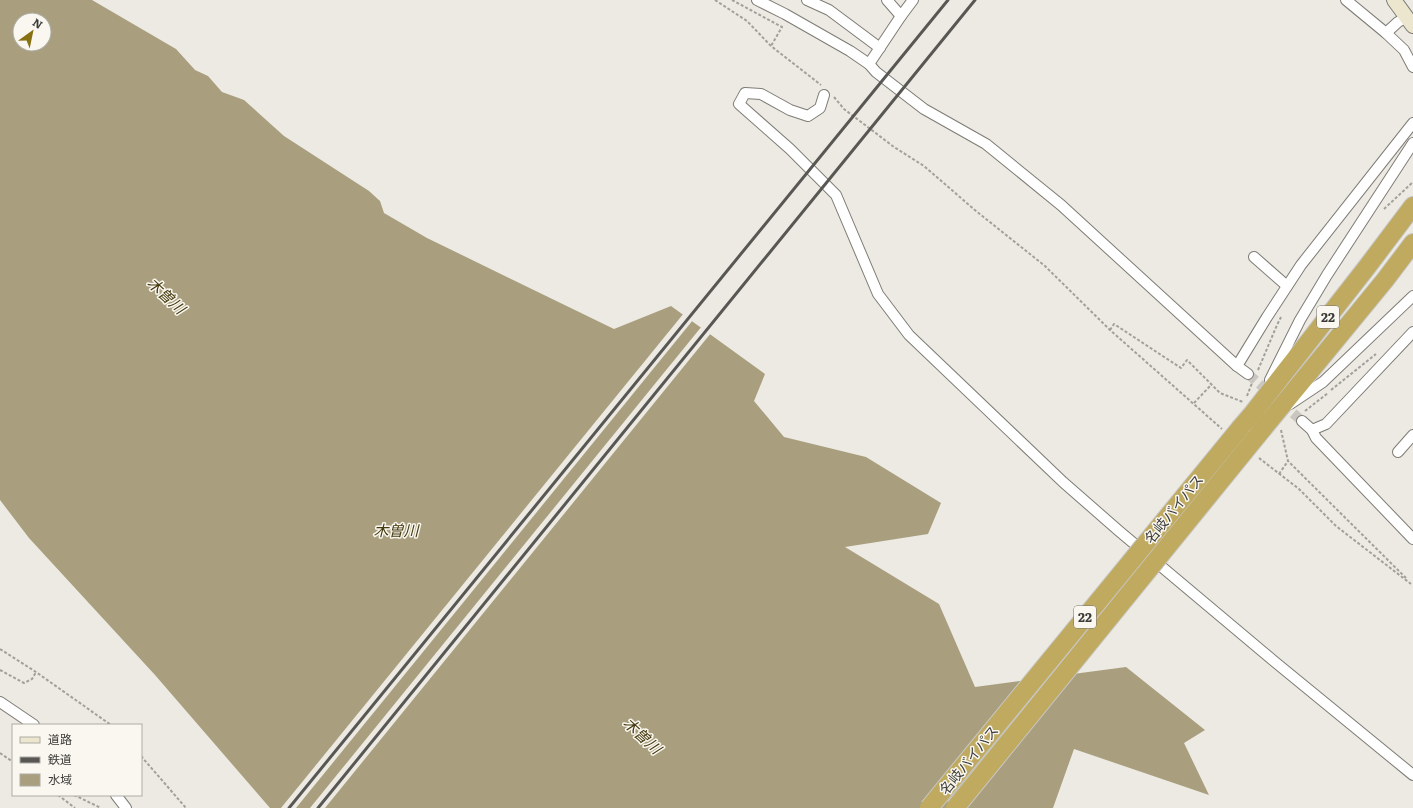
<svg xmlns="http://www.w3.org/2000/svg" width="1413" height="808" font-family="Literata,'Noto Sans JP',serif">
	<rect width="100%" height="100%" fill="#eceae2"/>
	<path fill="#a99f7f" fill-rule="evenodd" d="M 0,0 L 92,0 L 176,49 L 195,70 L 208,76 L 222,92 L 244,100 L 284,136 L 369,191 L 380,201 L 384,213 L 427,238 L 614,329 L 671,306 L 765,374 L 754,401 L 784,437 L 866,457 L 941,503 L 928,534 L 845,547 L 939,604 L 975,687 L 1126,667 L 1205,730 L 1184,743 L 1209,795 L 1074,749 L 1053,808 L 270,808 L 155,675 L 29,538 L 0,500 ZM 20,20 L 44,20 L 44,44 L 20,44 Z"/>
	<g fill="#eceae2">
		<path d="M 684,313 L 693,320 L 296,808 L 281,808 Z"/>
		<path d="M 702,326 L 711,333 L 325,808 L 310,808 Z"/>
	</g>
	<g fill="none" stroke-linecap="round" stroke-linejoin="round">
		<path stroke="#c9c7c0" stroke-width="10" stroke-dasharray="10 5" stroke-linecap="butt" d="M 1248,374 L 1302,421"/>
		<g stroke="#7e7c75" stroke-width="12">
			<g id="street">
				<path d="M 757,0 L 785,14 L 850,51 L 869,64 L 876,72 L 924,109 L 986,144 L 1061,205 L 1237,366 L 1248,374"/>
				<path d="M 807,0 L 829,10 L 880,48"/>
				<path d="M 887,0 L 901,16"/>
				<path d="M 1346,0 L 1386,33 L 1398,22 L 1407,17"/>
				<path d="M 1386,33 L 1404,50 L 1413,67"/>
				<path d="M 869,64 L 901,16 L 913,0"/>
				<path d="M 824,95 L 820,108 L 808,116 L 790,110 L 761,94 L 745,93 L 739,104 L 790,149 L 836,195 L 878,294 L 909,335 L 1063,482 L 1119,531 L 1275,662 L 1413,775"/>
				<path d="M 1254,257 L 1287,286"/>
				<path d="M 1237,366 L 1267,317 L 1301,265 L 1413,123"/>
				<path d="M 1270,380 L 1300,320 L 1327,275 L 1413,143"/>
				<path d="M 1290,404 L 1323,382 L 1413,296"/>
				<path d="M 1302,421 L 1312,430 L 1316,438 L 1413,539"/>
				<path d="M 1312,430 L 1326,424 L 1413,332"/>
				<path d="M 1398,452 L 1413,435"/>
				<path d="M 0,702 L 34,725"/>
				<path d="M 116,795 L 126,808"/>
			</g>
		</g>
		<g stroke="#7e7c75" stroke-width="16">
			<path id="secondary" d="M 1394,0 L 1413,26"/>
		</g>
		<g stroke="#c8c8c7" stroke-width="20">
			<g id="highway">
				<path d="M 1241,427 L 1253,413 L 1367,267 L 1413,206"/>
				<path d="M 1257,436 L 1385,280 L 1413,243"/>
			</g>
		</g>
		<g stroke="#a1a09a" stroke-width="2" stroke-dasharray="3 2" stroke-linecap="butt">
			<path d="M 715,0 L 747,21 L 771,46 L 821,85"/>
			<path d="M 732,0 L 782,27 L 771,46"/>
			<path d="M 834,97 L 844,109 L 894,147 L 924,166 L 976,211 L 1045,266 L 1110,330 L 1222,429"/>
			<path d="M 1384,209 L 1413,182"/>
			<path d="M 1110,330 L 1114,324 L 1181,368 L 1187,360 L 1220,393 L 1243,402"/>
			<path d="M 1258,370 L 1277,325 L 1281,317"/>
			<path d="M 1331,390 L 1376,354"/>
			<path d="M 1247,396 L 1252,383"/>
			<path d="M 1194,403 L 1211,385"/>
			<path d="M 1305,411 L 1328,393"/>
			<path d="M 1281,430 L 1288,461 L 1407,579"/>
			<path d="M 1259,458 L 1299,489 L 1336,526 L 1411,584"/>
			<path d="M 1279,474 L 1288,461"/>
			<path d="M 0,649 L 36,672 L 111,725"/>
			<path d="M 0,670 L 24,683 L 32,679 L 36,672"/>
			<path d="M 0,753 L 13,762"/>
			<path d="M 141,756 L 186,808"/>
			<path d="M 58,795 L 75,808"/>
			<path d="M 74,795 L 101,808"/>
		</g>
		<use href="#street" stroke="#fff" stroke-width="10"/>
		<use href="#secondary" stroke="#ece6cf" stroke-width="14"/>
		<use href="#highway" stroke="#bfaa5f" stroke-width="18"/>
		<g stroke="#595754" stroke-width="3">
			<path d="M 289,808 L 948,0"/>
			<path d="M 318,808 L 975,0"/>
		</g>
		<g stroke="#c8c8c7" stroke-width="20" stroke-linecap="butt">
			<g id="highway-bridge">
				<path d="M 929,808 L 1241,427"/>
				<path d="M 955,808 L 1257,436"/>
			</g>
		</g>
		<use href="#highway-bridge" stroke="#bfaa5f" stroke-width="18"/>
	</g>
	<g text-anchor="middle" stroke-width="3" stroke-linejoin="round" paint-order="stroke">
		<g fill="#f9f7ef" stroke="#75736f" stroke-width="1">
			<rect x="1317" y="306" width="22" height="22" rx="3"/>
			<rect x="1074" y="606" width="22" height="22" rx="3"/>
		</g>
		<g font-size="13" font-weight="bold" fill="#3c3b38">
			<text x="1328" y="322">22</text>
			<text x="1085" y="622">22</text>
		</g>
		<g font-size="14" fill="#3c3b38" stroke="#f9f7ef">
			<text transform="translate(1174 509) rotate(-51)" y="5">名岐バイパス</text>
			<text transform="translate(969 760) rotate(-51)" y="5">名岐バイパス</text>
		</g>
		<g font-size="15" font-style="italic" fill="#453a0f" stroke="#f9f7ef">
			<text transform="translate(166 296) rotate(43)" y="5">木曽川</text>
			<text x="396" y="536">木曽川</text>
			<text transform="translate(642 736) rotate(43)" y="5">木曽川</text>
		</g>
	</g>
	<rect x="12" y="724" width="130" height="72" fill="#f9f7ef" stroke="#adaca6"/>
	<rect x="20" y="737" width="20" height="6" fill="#ece6cf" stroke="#adaca6"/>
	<text x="48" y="744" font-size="12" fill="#3c3b38">道路</text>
	<rect x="20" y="757" width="20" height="6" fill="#595754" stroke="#adaca6"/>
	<text x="48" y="764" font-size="12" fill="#3c3b38">鉄道</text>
	<rect x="20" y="774" width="20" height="12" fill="#a99f7f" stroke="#adaca6"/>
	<text x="48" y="784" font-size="12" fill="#3c3b38">水域</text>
	<g transform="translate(32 32) rotate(33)"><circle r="19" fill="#f9f7ef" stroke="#adaca6"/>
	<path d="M0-3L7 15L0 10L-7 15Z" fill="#887113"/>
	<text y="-6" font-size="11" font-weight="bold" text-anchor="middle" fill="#3c3b38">N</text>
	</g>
</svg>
